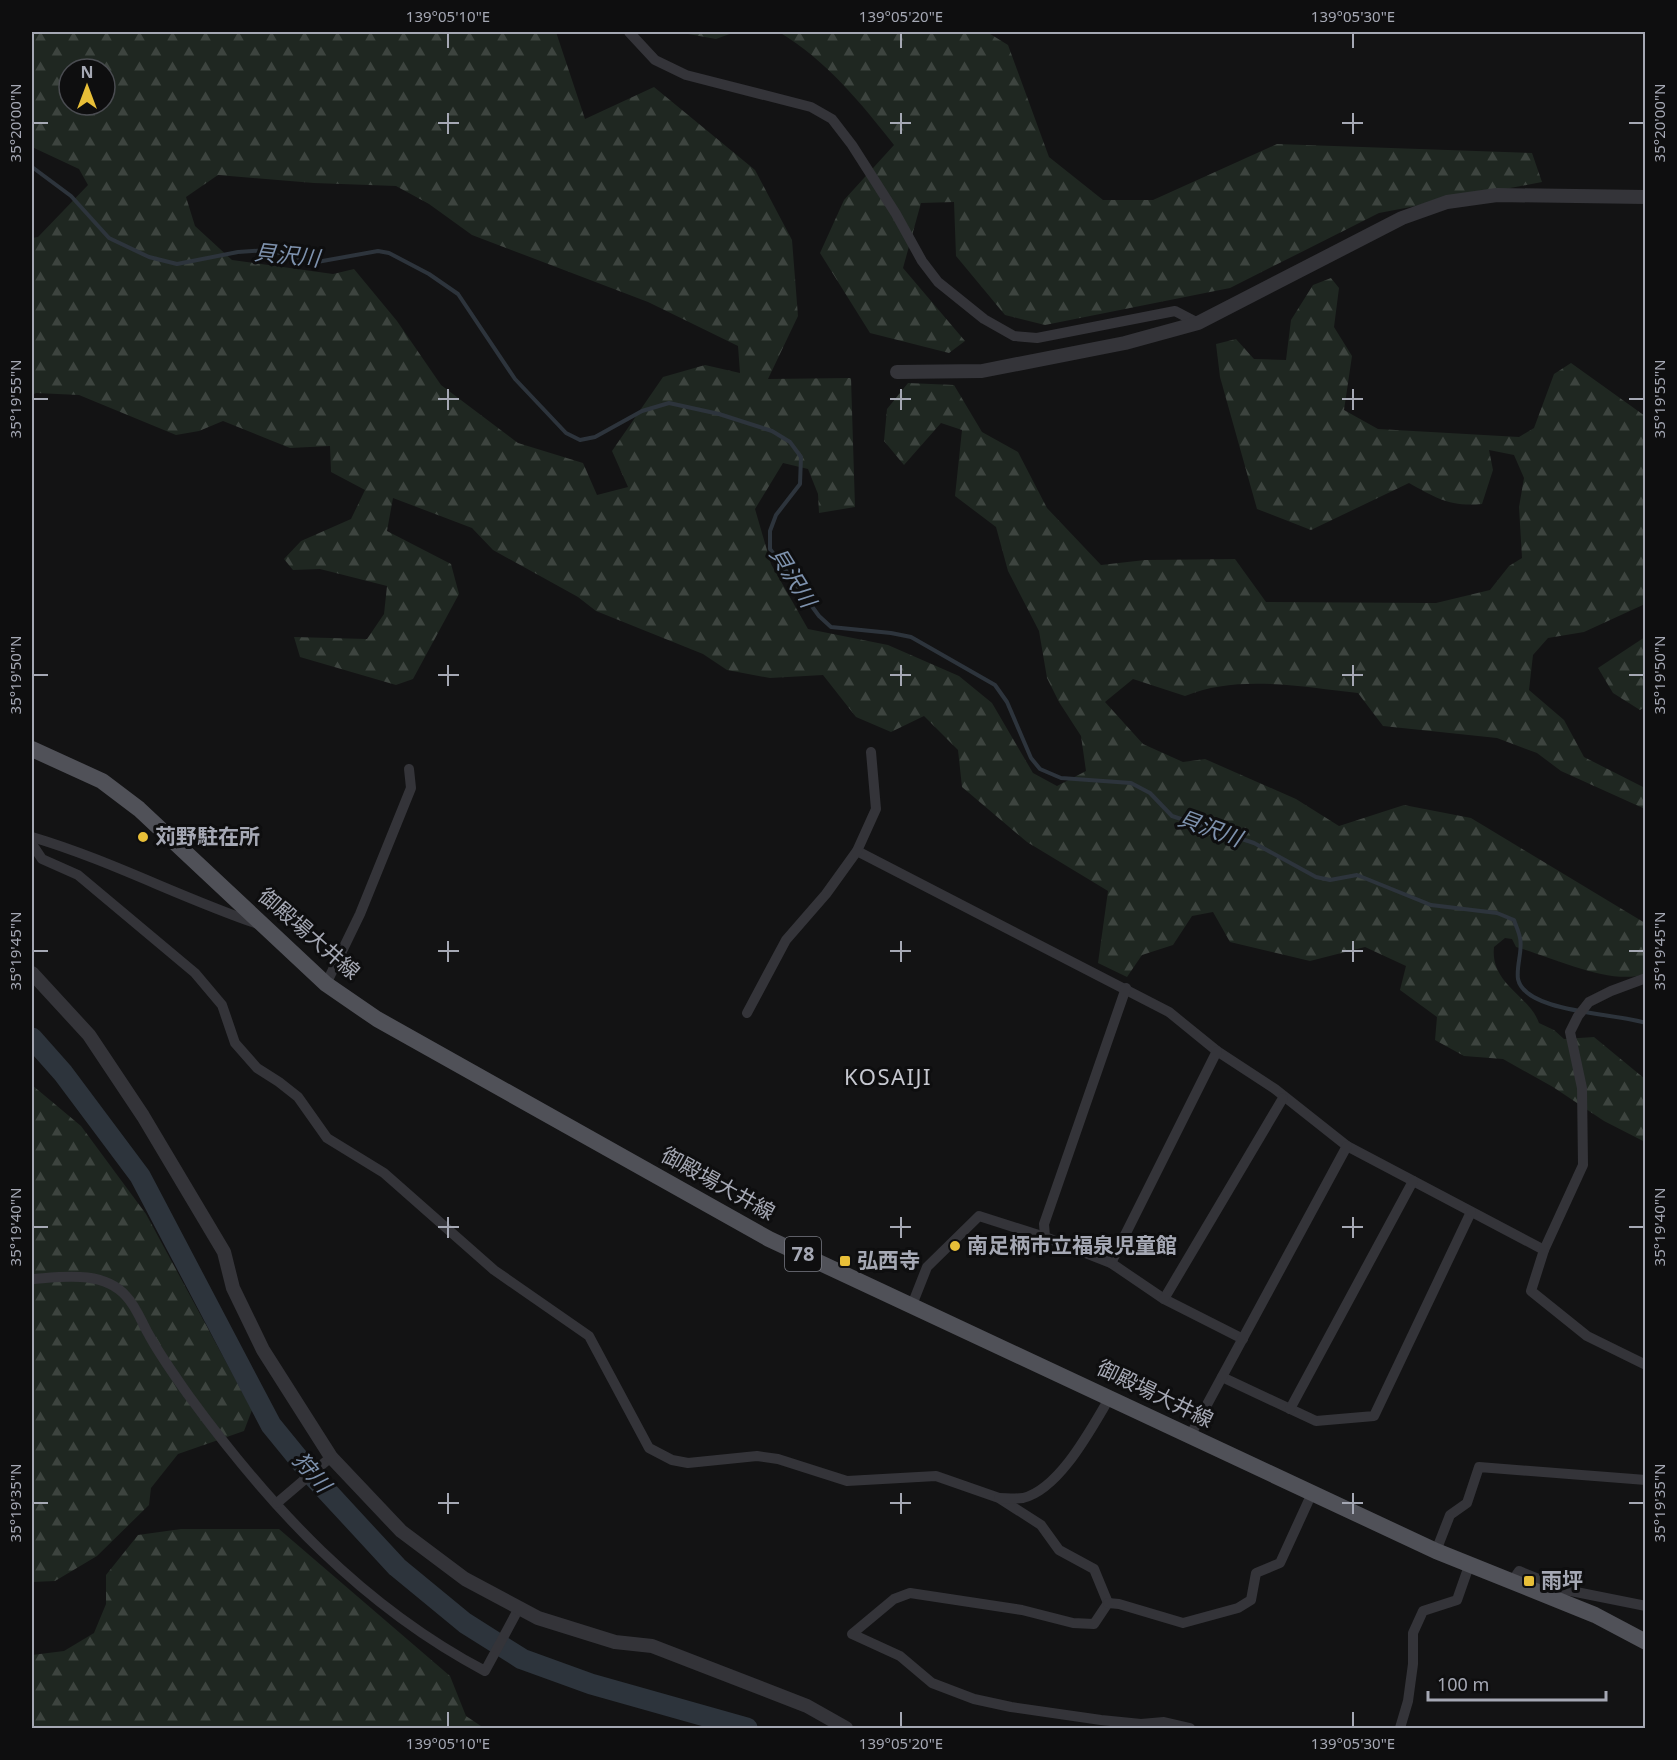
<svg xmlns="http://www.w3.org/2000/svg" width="1677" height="1760" font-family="'Noto Sans','Noto Sans JP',sans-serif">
	<defs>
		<pattern id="forest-firs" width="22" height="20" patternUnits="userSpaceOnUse" patternTransform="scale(1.5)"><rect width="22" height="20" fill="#1f2721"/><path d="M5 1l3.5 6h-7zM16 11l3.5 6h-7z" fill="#3d443f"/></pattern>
	</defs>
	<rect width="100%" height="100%" fill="#131314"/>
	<g fill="url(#forest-firs)" fill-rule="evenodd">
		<path d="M 32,32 L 556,32 L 585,119 L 654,87 L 755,170 L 792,240 L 798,316 L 768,379 L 851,378 L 855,507 L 819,513 L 818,494 L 808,469 L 783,463 L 755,509 L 771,564 L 808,629 L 888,645 L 959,676 L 992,703 L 1033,773 L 1057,786 L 1086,771 L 1081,736 L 1059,702 L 1047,678 L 1039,631 L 1008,571 L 996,527 L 955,496 L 962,430 L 941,423 L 904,465 L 884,441 L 887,409 L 908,383 L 954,385 L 982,432 L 1018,452 L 1047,508 L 1101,565 L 1145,560 L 1235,559 L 1266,602 L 1436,603 L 1490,590 L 1509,566 L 1522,558 L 1519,507 L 1524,478 L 1514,455 L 1489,450 L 1493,470 L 1482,504 C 1450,507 1436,498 1409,483 L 1311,530 L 1257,509 L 1220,377 L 1216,344 L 1236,339 L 1254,359 L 1286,360 L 1291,320 L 1313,285 L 1331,278 L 1339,288 L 1334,327 L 1352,356 L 1344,410 L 1378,429 L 1519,437 L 1534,428 L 1554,374 L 1571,363 L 1645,416 L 1645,604 L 1584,632 L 1548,638 L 1533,655 L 1529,690 L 1564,720 L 1584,757 L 1645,788 L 1645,809 L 1561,771 L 1537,753 L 1497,738 L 1383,726 L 1358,693 C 1302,687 1238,674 1185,696 L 1133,679 L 1105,702 L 1143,744 L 1183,762 L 1205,759 L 1296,799 L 1339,826 L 1404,805 L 1471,818 L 1645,923 L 1645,974 C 1611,986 1552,957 1516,947 L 1512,939 L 1505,938 L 1494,947 C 1490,984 1529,995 1539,1023 L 1554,1030 L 1564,1039 L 1594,1037 L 1645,1079 L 1645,1142 L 1604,1121 L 1553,1087 L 1503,1059 L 1464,1056 L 1435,1040 L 1437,1017 L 1400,990 L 1406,966 L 1365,947 L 1310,961 L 1230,942 L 1213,912 L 1192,916 L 1173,945 L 1142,955 L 1127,977 L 1098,963 L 1108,891 L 1027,842 L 962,787 L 958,750 L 924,716 L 891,732 L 856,717 L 823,675 L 770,678 L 727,670 L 703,654 L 596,611 L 578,597 L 493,550 L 472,528 L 393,498 L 387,531 L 451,564 L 459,594 L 413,679 L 396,685 L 300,657 L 294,637 L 367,639 L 384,614 L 387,586 L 320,569 L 293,570 L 284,559 L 301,541 L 351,519 L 365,490 L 331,472 L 330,446 L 290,448 L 223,421 L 199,431 L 176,435 L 79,395 L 36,393 L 32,395 L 32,238 L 38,237 L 88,185 L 79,169 L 32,147 ZM 69,69 L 105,69 L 105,105 L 69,105 ZM 218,175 L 314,183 L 396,186 L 429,204 L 472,235 L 648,302 L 738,346 L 740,373 L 705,365 L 663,377 L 612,451 L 628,487 L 597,495 L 583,463 L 518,443 L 441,385 L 397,321 L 354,269 L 333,274 L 232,260 L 195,226 L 186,197 Z"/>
		<path d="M 677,32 L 735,32 L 716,39 Z"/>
		<path d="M 779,32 L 987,32 L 1008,45 L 1049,157 L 1103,200 L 1153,200 L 1277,144 L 1532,153 L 1542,182 L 1379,213 L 1230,288 L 1045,325 L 1005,315 L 956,256 L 954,202 L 921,203 L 903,268 L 965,341 L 949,353 L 870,333 L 820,253 L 844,200 L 894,145 C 861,103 826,60 779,32 Z"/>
		<path d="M 1645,637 L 1645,707 L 1640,710 L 1613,693 L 1598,668 Z"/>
		<path d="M 32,1085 L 81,1126 L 146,1214 L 252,1410 L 244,1431 L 178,1454 L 151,1488 L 149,1505 L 97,1556 L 55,1581 L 32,1582 Z"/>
		<path d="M 181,1529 L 279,1529 L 450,1676 L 466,1716 L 484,1728 L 32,1728 L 32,1655 L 64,1651 L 94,1633 L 106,1604 L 106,1575 L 138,1535 Z"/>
	</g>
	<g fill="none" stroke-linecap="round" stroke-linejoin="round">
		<path stroke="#2d343c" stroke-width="4" d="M 32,167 L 71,196 L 109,238 L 149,257 L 177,264 L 238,252 L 267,250 L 317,262 L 378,251 L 389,253 L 429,274 L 458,294 L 515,379 L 566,433 L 580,440 L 595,437 L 642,411 L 669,403 L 719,414 L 772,431 L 790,442 L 801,457 L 800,484 L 776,515 L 770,531 L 770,549 L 819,616 L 831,627 L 891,633 L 911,637 L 995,685 L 1007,702 L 1031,758 L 1040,769 L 1061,778 L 1131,783 L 1150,793 L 1172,816 L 1254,843 L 1316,877 L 1330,880 L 1357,875 L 1431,905 L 1497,913 L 1514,920 C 1516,926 1519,932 1520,938 C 1523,950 1516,966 1518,979 C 1525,1013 1617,1013 1646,1023"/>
		<path stroke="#2d343c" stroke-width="21" d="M 32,1038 L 63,1073 L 140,1176 L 271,1425 L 311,1474 L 397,1567 L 465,1623 L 522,1659 L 591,1684 L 747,1728"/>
		<g stroke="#343439" stroke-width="10">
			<path d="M 629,32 L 655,60 L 686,75 L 811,107 L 832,119 L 852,145 L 896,214 L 922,261 L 938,282 L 984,319 L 1014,336 L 1037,338 L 1175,311 L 1198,323"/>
			<path d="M 32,837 C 110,860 181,898 258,924"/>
			<path d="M 32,844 L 42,859 L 78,875 L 195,973 L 222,1005 L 235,1043 L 257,1068 L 279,1082 L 298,1097 L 327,1138 L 384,1173 L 494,1270 L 589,1336 L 649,1448 L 672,1460 L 688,1463 L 757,1456 L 778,1459 L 847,1481 L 936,1476 L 999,1498 L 1041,1525 L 1059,1550 L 1094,1569 L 1108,1603"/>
			<path d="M 857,851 L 1169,1012 L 1217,1051 L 1275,1089 L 1347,1146 L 1544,1250"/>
			<path d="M 1646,978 L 1611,991 L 1589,1002 L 1578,1016 L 1570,1032 L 1582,1088 L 1583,1165 L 1544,1250 L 1531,1291 L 1587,1336 L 1646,1365"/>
			<path d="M 326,984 L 360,914 L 411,788 L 409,769"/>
			<path d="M 1126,988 L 1044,1224 L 1045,1237 L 1111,1263 L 1164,1299 L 1243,1339"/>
			<path d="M 747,1013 L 786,940 L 826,894 L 857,851 L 876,809 L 871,752"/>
			<path d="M 1111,1263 L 1217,1051"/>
			<path d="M 32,1279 C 62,1277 103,1270 126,1296 C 136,1306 142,1323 149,1335 C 161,1357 175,1376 189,1396 C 270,1507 362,1606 485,1671 L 519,1608"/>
			<path d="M 1164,1299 L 1283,1098"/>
			<path d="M 912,1305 L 927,1267 L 979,1216 L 1045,1237"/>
			<path d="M 1222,1377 L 1316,1421 L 1374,1416 L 1471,1212"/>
			<path d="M 1290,1409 L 1413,1181"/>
			<path d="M 1190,1436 L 1347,1146"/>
			<path d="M 999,1498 C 1006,1498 1015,1499 1023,1498 C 1060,1489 1092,1427 1110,1397"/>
			<path d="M 277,1503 L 331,1457"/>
			<path d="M 1436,1551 L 1450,1515 L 1467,1503 L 1479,1467 L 1646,1480"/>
			<path d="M 1512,1581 L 1519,1571 L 1566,1590 L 1646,1606"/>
			<path d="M 1108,1603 L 1094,1624 L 1073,1623 L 1022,1610 L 910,1593 L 894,1599 L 852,1634 L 900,1656 L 932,1683 L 974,1699 L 1011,1707 L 1101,1720 L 1141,1724 L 1164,1722 L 1190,1728"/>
			<path d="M 1108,1603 L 1119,1604 L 1183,1623 L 1238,1608 L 1251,1600 L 1256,1573 L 1280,1563 L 1313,1491"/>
			<path d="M 1400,1728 L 1408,1701 L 1413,1664 L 1413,1633 L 1423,1611 L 1457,1600 L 1470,1563"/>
		</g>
		<g stroke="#343439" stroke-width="14">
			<path d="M 897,372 L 982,371 L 1125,343 L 1198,323 L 1402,218 L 1447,202 L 1497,195 L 1646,197"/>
			<path d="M 32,973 L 89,1035 L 143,1116 L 224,1252 L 233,1288 L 263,1350 L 331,1457 L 401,1531 L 465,1579 L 538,1618 L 615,1642 L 652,1646 L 807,1706 L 846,1728"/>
		</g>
		<path stroke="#505158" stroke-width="16" d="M 32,749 L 102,781 L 139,809 L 326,984 L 377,1019 L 769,1239 L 1436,1551 L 1595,1615 L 1646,1642"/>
	</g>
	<path fill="none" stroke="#a5a8b4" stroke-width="2" d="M 448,33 L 448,48M 901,33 L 901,48M 1353,33 L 1353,48M 448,113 L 448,134M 901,113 L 901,134M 1353,113 L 1353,134M 33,123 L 48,123M 438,123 L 459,123M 890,123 L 911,123M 1342,123 L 1363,123M 1629,123 L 1644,123M 448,389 L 448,410M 901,389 L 901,410M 1353,389 L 1353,410M 33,399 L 48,399M 438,399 L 459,399M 890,399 L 911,399M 1342,399 L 1363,399M 1629,399 L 1644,399M 448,665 L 448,686M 901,665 L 901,686M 1353,665 L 1353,686M 33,675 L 48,675M 438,675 L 459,675M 890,675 L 911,675M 1342,675 L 1363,675M 1629,675 L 1644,675M 448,941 L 448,962M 901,941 L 901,962M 1353,941 L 1353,962M 33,951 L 48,951M 438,951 L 459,951M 890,951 L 911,951M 1342,951 L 1363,951M 1629,951 L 1644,951M 448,1217 L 448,1238M 901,1217 L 901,1238M 1353,1217 L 1353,1238M 33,1227 L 48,1227M 438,1227 L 459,1227M 890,1227 L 911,1227M 1342,1227 L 1363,1227M 1629,1227 L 1644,1227M 448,1493 L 448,1514M 901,1493 L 901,1514M 1353,1493 L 1353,1514M 33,1503 L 48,1503M 438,1503 L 459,1503M 890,1503 L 911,1503M 1342,1503 L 1363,1503M 1629,1503 L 1644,1503M 448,1712 L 448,1727M 901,1712 L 901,1727M 1353,1712 L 1353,1727"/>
	<g fill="#e8bf38" stroke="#0e0e0f" stroke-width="2">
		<circle cx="143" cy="837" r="6"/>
		<circle cx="955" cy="1246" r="6"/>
		<rect x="839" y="1255" width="12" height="12" rx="3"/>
		<rect x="1523" y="1575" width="12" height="12" rx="3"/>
	</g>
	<g text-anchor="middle" stroke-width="6" stroke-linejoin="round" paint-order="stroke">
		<rect fill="#0e0e0f" stroke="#787a82" stroke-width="1.5" x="785" y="1237" width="36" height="34" rx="4.5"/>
		<g font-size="20" font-weight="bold" fill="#a5a8b4">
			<text x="803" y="1261">78</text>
		</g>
		<g font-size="21" font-weight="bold" fill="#a5a8b4" stroke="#0e0e0f" text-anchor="start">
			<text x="155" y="844">苅野駐在所</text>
			<text x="967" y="1253">南足柄市立福泉児童館</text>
			<text x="857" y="1268">弘西寺</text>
			<text x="1541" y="1588">雨坪</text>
		</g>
		<g font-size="21" fill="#a5a8b4" stroke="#0e0e0f">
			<text transform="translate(309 934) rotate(41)" y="7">御殿場大井線</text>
			<text transform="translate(718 1184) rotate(29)" y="7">御殿場大井線</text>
			<text transform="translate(1155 1394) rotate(26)" y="7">御殿場大井線</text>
		</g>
		<g font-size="22" font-style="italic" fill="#7e92ae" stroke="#0e0e0f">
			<text transform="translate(287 255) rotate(6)" y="8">貝沢川</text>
			<text transform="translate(793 577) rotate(58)" y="8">貝沢川</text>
			<text transform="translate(1210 828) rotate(20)" y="8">貝沢川</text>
			<text transform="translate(312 1472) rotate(49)" y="8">狩川</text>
		</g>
		<g font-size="22" letter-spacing="1.5" fill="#c6c8d0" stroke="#0e0e0f">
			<text x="888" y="1085">KOSAIJI</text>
		</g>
	</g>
	<rect width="1677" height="1760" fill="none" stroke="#0e0e0f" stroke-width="66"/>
	<g transform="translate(87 87)"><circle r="28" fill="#0e0e0f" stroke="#4a4c51" stroke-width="1.5"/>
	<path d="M0-4.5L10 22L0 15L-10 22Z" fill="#e8bf38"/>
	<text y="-9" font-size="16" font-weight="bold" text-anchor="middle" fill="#a5a8b4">N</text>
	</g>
	<path d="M1428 1691v9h178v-9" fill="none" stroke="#a5a8b4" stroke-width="3"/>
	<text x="1437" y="1691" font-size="18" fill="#a5a8b4" stroke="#0e0e0f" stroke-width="4.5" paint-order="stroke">100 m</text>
	<rect x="33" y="33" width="1611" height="1694" fill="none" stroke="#a5a8b4" stroke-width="2"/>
	<g font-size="15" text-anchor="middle" fill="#a5a8b4">
		<text x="448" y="22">139°05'10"E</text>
		<text x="901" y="22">139°05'20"E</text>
		<text x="1353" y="22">139°05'30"E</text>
		<text transform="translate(16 123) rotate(-90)" y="5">35°20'00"N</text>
		<text transform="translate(1660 123) rotate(-90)" y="5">35°20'00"N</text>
		<text transform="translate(16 399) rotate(-90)" y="5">35°19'55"N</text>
		<text transform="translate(1660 399) rotate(-90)" y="5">35°19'55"N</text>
		<text transform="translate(16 675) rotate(-90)" y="5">35°19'50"N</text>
		<text transform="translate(1660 675) rotate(-90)" y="5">35°19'50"N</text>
		<text transform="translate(16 951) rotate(-90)" y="5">35°19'45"N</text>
		<text transform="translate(1660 951) rotate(-90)" y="5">35°19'45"N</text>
		<text transform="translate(16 1227) rotate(-90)" y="5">35°19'40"N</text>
		<text transform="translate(1660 1227) rotate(-90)" y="5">35°19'40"N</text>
		<text transform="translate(16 1503) rotate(-90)" y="5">35°19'35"N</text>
		<text transform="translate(1660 1503) rotate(-90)" y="5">35°19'35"N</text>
		<text x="448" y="1749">139°05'10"E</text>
		<text x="901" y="1749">139°05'20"E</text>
		<text x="1353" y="1749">139°05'30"E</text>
	</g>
</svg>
